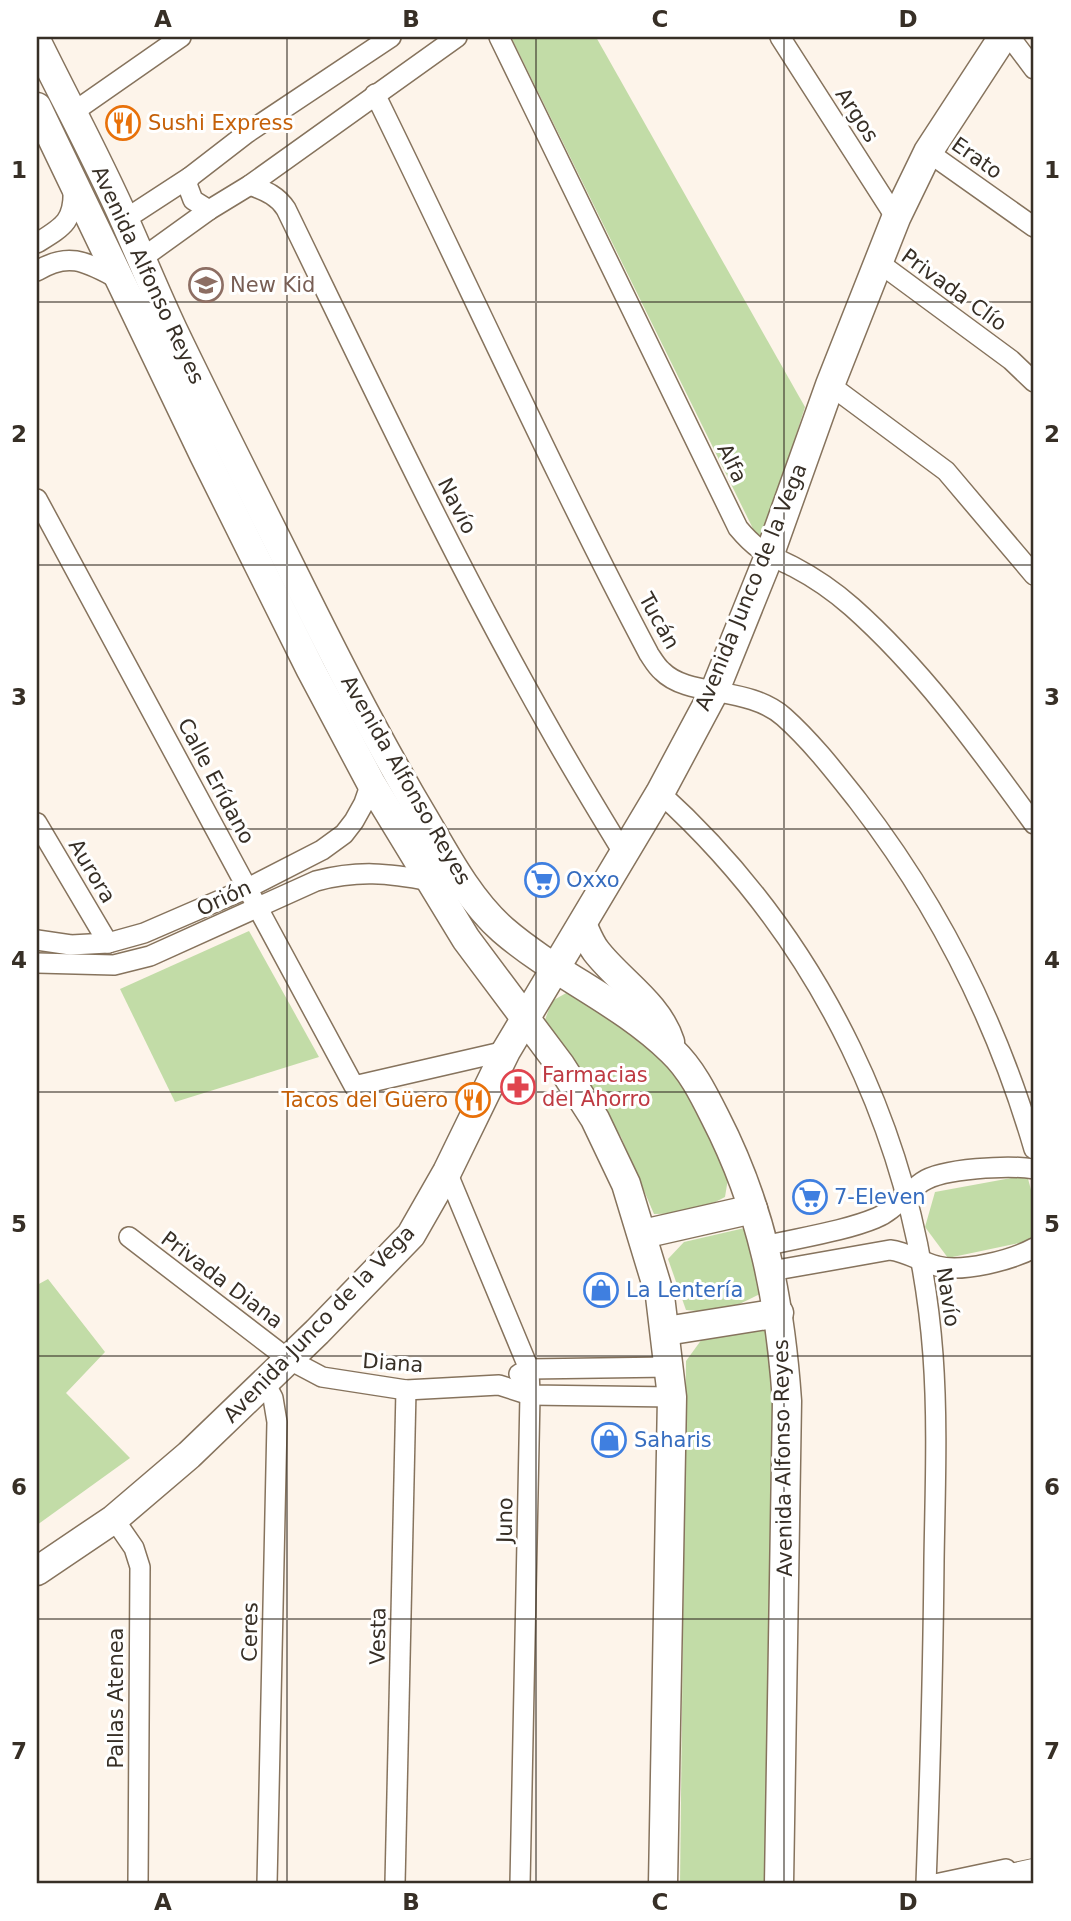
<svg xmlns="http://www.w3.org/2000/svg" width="1071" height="1921" font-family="'DejaVu Sans',sans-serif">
	<rect width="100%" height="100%" fill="#fdf4ea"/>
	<g fill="#c2dca7">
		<path d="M 511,37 L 596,37 L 805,407 L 761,545 Z"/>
		<path d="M 249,931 L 319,1057 L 175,1102 L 120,989 Z"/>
		<path d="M 568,992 L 663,1049 L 732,1154 L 725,1197 L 694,1213 L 654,1214 L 621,1137 L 543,1025 L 552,1001 Z"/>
		<path d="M 1027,1175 L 1034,1201 L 1034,1240 L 948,1258 L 925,1227 L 935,1192 Z"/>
		<path d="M 749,1227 L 760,1294 L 721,1313 L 686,1310 L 668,1259 L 684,1242 Z"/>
		<path d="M 48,1279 L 105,1352 L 66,1393 L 130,1458 L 37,1525 L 37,1285 Z"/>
		<path d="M 762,1324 L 785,1364 L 774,1884 L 680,1884 L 686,1361 L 702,1339 Z"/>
	</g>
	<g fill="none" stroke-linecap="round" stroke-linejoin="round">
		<g stroke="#86735d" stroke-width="22">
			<g id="street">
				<path d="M 499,37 L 738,528 C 758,552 768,554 794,567 C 815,578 835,592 852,607 C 923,670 978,747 1034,824"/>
				<path d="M 780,37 L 896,218"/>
				<path d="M 1010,37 L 1034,69"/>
				<path d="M 375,94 C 467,281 552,471 649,654 C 653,660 657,667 662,671 C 688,698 748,685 784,717 C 812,742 835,772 858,801 C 939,906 997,1022 1034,1149"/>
				<path d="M 72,113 L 181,37"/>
				<path d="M 928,152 L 1034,227"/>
				<path d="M 190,177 L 187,184 L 193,200 L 209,210"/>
				<path d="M 250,185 C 265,191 277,195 286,209 C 371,384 454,561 551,731 C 574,772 599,813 624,854"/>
				<path d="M 124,220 L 190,177 L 247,133 L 391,37"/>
				<path d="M 37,243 C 63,227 75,221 73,187"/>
				<path d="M 141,259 L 209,210 L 250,185 L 457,37"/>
				<path d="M 878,262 L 1011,360 L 1034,382"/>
				<path d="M 37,271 C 71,250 89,264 122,281"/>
				<path d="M 830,385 L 946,471 L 1034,575"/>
				<path d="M 37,499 L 354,1086 L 506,1051"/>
				<path d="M 660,793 C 821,939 917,1139 933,1355 C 938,1424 935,1493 934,1561 C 933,1669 930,1776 926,1884"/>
				<path d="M 37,823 L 108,943"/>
				<path d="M 37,940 L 71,945 L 108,943 L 144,933 L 248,888 L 322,850 L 344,834 L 354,821 L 364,803 L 371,783"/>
				<path d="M 37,963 L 114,965 L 150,956 L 316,881 C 358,870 388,873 430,881"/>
				<path d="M 447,1172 L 529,1369 L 530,1395 L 520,1884"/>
				<path d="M 129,1237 L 288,1359 L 322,1377 L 406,1390 L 499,1385 L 530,1395 L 672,1397"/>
				<path d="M 765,1246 C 798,1238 845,1231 876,1218 C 894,1211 906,1193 922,1182 C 942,1168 1010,1165 1034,1169"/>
				<path d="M 771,1271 L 890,1250 C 907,1252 921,1262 937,1266 C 962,1273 1012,1260 1034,1248"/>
				<path d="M 519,1374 L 529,1369 L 670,1367"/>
				<path d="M 265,1383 L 273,1398 L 277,1422 L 267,1884"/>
				<path d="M 114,1519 L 134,1548 L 140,1567 L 138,1884"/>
				<path d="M 395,1884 L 406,1390"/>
				<path d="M 935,1884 L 1006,1869"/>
			</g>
		</g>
		<g stroke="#86735d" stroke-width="31">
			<g id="secondary">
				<path d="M 37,42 C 66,101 98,160 125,221 C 141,257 156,294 173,330 C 209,405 246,478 283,552 C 328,643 373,733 425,820 C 447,858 470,901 503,930 C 555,975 622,1002 672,1051 C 691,1069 703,1093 715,1117 C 762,1208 780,1300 787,1401 L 779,1884"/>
				<path d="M 37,107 L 204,455 L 311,670 L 371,783 L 466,939 L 561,1066 L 595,1119 L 626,1184 L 660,1296 L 672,1397 L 663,1884"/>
				<path d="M 583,926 C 587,935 590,943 596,951 C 619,981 658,1004 670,1042"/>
				<path d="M 643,1234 L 753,1209"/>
				<path d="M 666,1331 L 779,1313"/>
				<path d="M 37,1571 L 114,1519 L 189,1455 L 317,1332 L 411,1235 L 447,1172 L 506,1051 L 660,793 L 715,690 L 769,556 L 830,385 L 896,218 L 928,152 L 1003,37"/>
			</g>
		</g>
		<g stroke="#86735d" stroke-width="34">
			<path id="primary" d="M 993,1884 L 1034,1875"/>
		</g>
		<use href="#street" stroke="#fff" stroke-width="19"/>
		<use href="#secondary" stroke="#fff" stroke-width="28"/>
		<use href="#primary" stroke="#fff" stroke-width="32"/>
	</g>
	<path fill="none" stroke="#372f26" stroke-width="2" stroke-opacity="0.55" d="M 287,37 L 287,1884M 536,37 L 536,1884M 784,37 L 784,1884M 37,302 L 1034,302M 37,565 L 1034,565M 37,829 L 1034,829M 37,1092 L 1034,1092M 37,1356 L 1034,1356M 37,1619 L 1034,1619"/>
	<defs>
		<g id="restaurant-ring" transform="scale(1.75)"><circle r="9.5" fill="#fff" stroke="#e8710a" stroke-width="1.5"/><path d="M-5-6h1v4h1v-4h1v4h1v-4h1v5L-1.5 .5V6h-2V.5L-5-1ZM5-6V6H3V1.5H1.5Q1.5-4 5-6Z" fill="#e8710a"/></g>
		<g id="school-ring" transform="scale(1.75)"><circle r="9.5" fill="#fff" stroke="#8d6e63" stroke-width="1.5"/><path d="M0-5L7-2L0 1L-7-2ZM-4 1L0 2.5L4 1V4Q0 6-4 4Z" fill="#8d6e63"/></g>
		<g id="supermarket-ring" transform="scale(1.75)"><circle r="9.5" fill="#fff" stroke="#3f7fe0" stroke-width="1.5"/><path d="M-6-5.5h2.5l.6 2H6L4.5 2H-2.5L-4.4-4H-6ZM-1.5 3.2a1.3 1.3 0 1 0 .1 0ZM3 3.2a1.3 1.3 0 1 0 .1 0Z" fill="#3f7fe0"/></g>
		<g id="pharmacy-ring" transform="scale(1.75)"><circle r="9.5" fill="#fff" stroke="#e0444e" stroke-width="1.5"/><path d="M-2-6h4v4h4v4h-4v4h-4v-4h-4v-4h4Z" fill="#e0444e"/></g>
		<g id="shop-ring" transform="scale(1.75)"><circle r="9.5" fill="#fff" stroke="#3f7fe0" stroke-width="1.5"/><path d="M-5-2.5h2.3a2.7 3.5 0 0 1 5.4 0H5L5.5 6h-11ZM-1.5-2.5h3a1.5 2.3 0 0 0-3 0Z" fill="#3f7fe0"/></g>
	</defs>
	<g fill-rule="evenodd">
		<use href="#restaurant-ring" x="123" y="123"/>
		<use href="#school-ring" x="206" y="285"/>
		<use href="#supermarket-ring" x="542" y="880"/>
		<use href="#pharmacy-ring" x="518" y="1087"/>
		<use href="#restaurant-ring" x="473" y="1100"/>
		<use href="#supermarket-ring" x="810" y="1197"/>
		<use href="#shop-ring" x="601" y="1290"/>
		<use href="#shop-ring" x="609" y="1440"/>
	</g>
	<g text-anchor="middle" stroke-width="6" stroke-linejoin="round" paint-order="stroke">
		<g font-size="21" fill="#372f26" stroke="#fff">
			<text transform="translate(857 115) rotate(57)" y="7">Argos</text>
			<text transform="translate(977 158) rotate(35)" y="7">Erato</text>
			<text transform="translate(148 275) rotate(65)" y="7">Avenida Alfonso Reyes</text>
			<text transform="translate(954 290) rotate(36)" y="7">Privada Clío</text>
			<text transform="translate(732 463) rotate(64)" y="7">Alfa</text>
			<text transform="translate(457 506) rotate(63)" y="7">Navío</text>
			<text transform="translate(751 587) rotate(-68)" y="7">Avenida Junco de la Vega</text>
			<text transform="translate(659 621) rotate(61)" y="7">Tucán</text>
			<text transform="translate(406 780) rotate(60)" y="7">Avenida Alfonso Reyes</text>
			<text transform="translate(216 781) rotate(62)" y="7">Calle Erídano</text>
			<text transform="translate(92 871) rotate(59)" y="7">Aurora</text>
			<text transform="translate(224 898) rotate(-25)" y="7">Orión</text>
			<text transform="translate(222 1280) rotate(37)" y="7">Privada Diana</text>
			<text transform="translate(948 1297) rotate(81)" y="7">Navío</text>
			<text transform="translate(319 1324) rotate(-46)" y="7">Avenida Junco de la Vega</text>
			<text transform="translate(393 1363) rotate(4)" y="7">Diana</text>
			<text transform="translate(783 1458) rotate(-91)" y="7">Avenida Alfonso Reyes</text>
			<text transform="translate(505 1520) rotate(-89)" y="7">Juno</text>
			<text transform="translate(250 1632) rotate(-89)" y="7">Ceres</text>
			<text transform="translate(378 1636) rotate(-89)" y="7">Vesta</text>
			<text transform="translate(116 1698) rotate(-90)" y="7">Pallas Atenea</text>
		</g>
		<g font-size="21" fill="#c56008" stroke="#fff" text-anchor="start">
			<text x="148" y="130">Sushi Express</text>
			<text x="448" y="1107" text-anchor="end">Tacos del Güero</text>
		</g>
		<g font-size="21" fill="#785e54" stroke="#fff" text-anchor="start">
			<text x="230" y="292">New Kid</text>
		</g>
		<g font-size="21" fill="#366cbe" stroke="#fff" text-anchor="start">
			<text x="566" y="887">Oxxo</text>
			<text x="834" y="1204">7-Eleven</text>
			<text x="626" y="1297">La Lentería</text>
			<text x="634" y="1447">Saharis</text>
		</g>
		<g font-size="21" fill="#be3a42" stroke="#fff" text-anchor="start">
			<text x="542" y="1082">Farmacias<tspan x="542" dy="24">del Ahorro</tspan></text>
		</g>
	</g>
	<rect width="1071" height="1921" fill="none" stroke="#ffffff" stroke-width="77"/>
	<rect x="38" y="38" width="994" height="1844" fill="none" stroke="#372f26" stroke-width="2.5"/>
	<g font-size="23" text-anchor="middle" font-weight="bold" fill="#372f26">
		<text x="163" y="27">A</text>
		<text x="411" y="27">B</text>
		<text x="660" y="27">C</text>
		<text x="908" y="27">D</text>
		<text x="19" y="178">1</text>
		<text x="1052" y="178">1</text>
		<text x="19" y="442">2</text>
		<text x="1052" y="442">2</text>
		<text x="19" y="705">3</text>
		<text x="1052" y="705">3</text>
		<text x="19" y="968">4</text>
		<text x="1052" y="968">4</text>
		<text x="19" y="1232">5</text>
		<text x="1052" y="1232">5</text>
		<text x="19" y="1495">6</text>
		<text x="1052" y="1495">6</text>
		<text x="19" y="1759">7</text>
		<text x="1052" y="1759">7</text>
		<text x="163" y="1910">A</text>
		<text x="411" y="1910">B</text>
		<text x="660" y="1910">C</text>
		<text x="908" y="1910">D</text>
	</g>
</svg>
